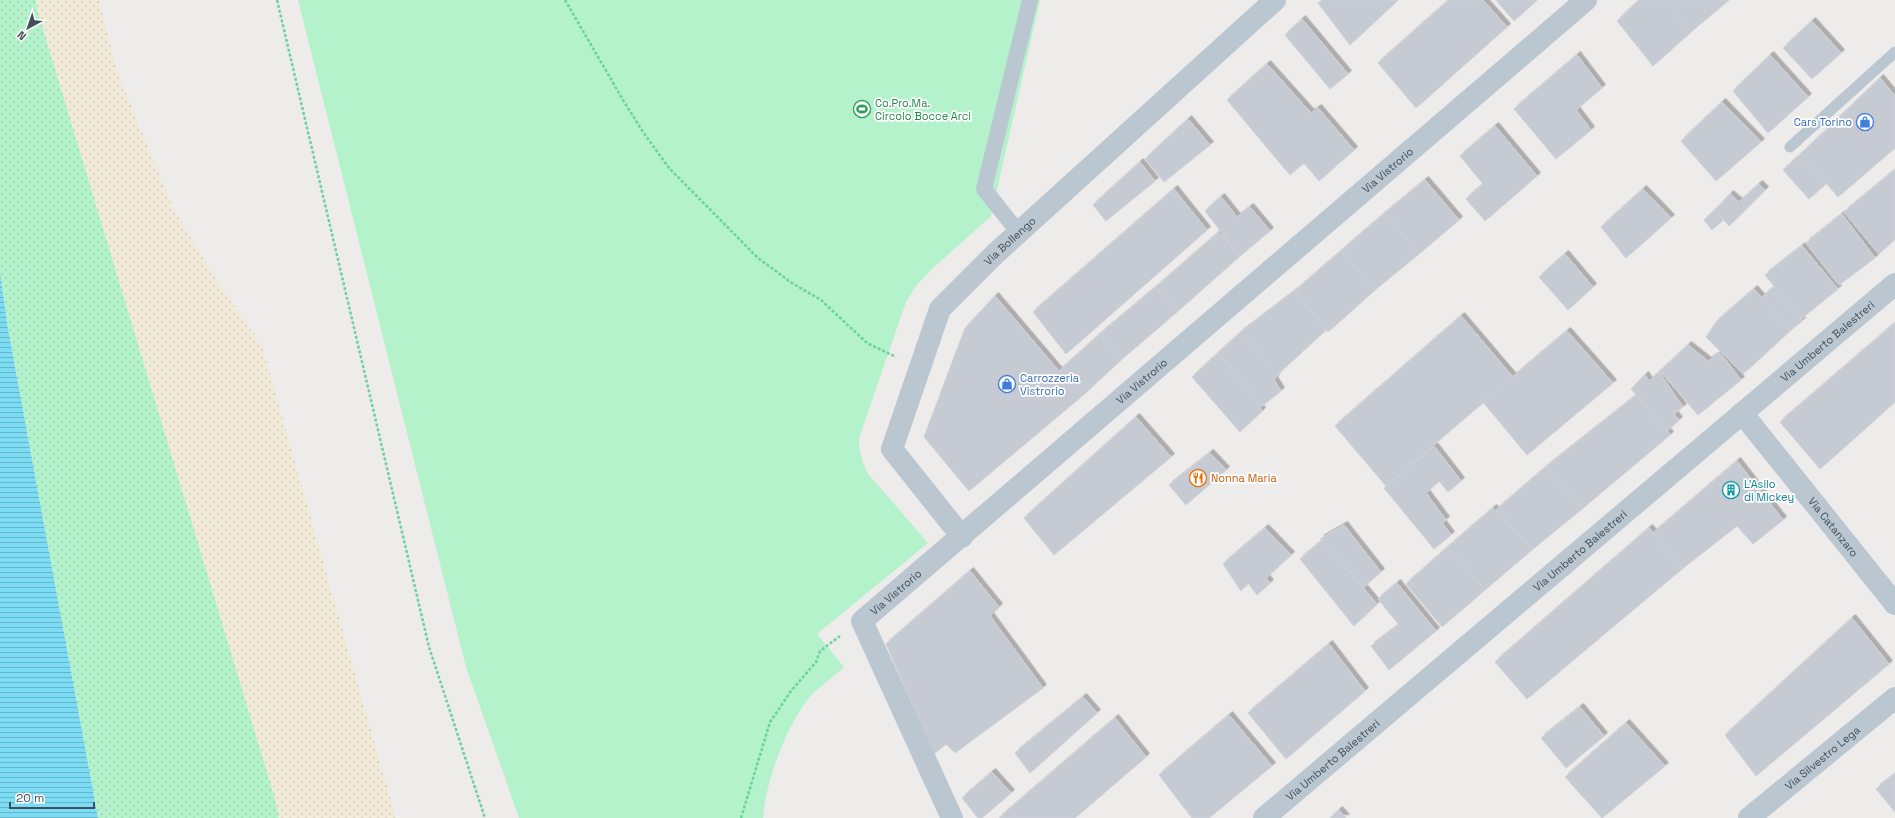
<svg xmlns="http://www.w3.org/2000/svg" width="1895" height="818" font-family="'Space Grotesk',sans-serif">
	<defs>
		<pattern id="grass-dots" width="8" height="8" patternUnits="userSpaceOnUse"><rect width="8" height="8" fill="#b3f2cb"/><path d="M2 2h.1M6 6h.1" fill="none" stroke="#9bd1b1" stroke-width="1.8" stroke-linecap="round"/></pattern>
		<pattern id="sand-dots" width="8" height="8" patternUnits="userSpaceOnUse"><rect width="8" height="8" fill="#f2ead9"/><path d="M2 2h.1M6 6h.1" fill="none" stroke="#d1cabc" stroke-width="1.8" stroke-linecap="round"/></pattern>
		<pattern id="water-rules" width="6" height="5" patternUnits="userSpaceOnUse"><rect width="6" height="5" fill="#7cdcf3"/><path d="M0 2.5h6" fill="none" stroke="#67b5c8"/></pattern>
		<filter id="shadow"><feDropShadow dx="3.5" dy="-3.5" stdDeviation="0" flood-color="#0004"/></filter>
	</defs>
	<rect width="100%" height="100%" fill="#eeebeb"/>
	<path fill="url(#grass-dots)" d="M 0,0 L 36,0 L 38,12 L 275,798 L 279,818 L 98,818 L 8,329 L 0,273 Z"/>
	<path fill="url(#sand-dots)" d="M 36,0 L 99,0 L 117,71 L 173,208 L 215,278 L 262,346 L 396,818 L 279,818 L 275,798 L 38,12 Z"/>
	<path fill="#b3f2cb" d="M 298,0 L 1040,0 L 991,216 L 932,269 L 916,286 L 906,302 L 859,438 C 859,453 862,462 869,475 L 928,543 L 817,634 L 844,667 C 832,678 813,691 805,703 C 784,733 766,781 763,818 L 519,818 L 466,667 Z"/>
	<path fill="url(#water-rules)" d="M 0,273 L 8,329 L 98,818 L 0,818 Z"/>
	<g fill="#c6cad2" stroke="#ced1d8" filter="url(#shadow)">
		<path d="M 1322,0 L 1398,0 L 1350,45 L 1318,3 Z"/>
		<path d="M 1449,0 L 1483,0 L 1507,27 L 1416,108 L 1378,63 Z"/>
		<path d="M 1496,0 L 1537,0 L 1514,21 Z"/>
		<path d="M 1639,0 L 1665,0 L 1691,32 L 1653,66 L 1617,21 Z"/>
		<path d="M 1665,0 L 1729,0 L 1691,32 Z"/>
		<path d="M 1302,19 L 1348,74 L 1330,89 L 1285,35 Z"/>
		<path d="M 1812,21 L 1841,53 L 1812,79 L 1783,48 Z"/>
		<path d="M 1577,55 L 1602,88 L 1576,110 L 1591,130 L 1556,159 L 1514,109 Z"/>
		<path d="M 1770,55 L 1808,97 L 1768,133 L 1733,91 Z"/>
		<path d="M 1267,64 L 1311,113 L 1318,108 L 1354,150 L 1319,181 L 1304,163 L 1290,175 L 1227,100 Z"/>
		<path d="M 1880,78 L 1895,96 L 1895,148 L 1838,197 L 1801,154 Z"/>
		<path d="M 1722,102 L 1761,142 L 1716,181 L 1681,141 Z"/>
		<path d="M 1188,119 L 1210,145 L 1164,182 L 1145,159 Z"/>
		<path d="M 1495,126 L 1537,176 L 1485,221 L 1466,199 L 1483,184 L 1460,156 Z"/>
		<path d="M 1801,154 L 1827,183 L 1809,199 L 1783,170 Z"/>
		<path d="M 1140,162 L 1155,181 L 1106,221 L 1093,205 Z"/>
		<path d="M 1895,170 L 1895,239 L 1879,254 L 1844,212 Z"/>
		<path d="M 1425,180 L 1459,220 L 1419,254 L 1385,213 Z"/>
		<path d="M 1759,184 L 1765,190 L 1729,226 L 1715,210 L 1730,194 L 1739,202 Z"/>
		<path d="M 1174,189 L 1207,230 L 1066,354 L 1033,312 Z"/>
		<path d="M 1643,189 L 1671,218 L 1626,258 L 1601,227 Z"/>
		<path d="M 1221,197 L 1237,217 L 1250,207 L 1270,231 L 1240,256 L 1205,211 Z"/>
		<path d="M 1715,210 L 1723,220 L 1712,230 L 1704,220 Z"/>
		<path d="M 1385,213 L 1419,254 L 1375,290 L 1341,251 Z"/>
		<path d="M 1842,214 L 1875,258 L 1839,285 L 1806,243 Z"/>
		<path d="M 1219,232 L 1240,256 L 1177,312 L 1156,287 Z"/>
		<path d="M 1802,246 L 1838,289 L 1801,319 L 1765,275 Z"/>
		<path d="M 1341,251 L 1375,290 L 1328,332 L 1295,291 Z"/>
		<path d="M 1565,254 L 1593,287 L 1568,310 L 1539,277 Z"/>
		<path d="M 1775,286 L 1802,321 L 1790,331 L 1761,298 Z"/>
		<path d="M 1156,287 L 1177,312 L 1121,360 L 1100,334 Z"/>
		<path d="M 1754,289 L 1790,331 L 1743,374 L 1706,337 L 1716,322 Z"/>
		<path d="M 1295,291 L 1326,330 L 1278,374 L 1240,333 Z"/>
		<path d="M 995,296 L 1081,397 L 969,491 L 924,437 L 965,328 Z"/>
		<path d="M 1461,316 L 1513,377 L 1386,486 L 1335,426 Z"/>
		<path d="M 1895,323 L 1895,402 L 1820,469 L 1780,422 Z"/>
		<path d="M 1567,331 L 1613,383 L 1527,455 L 1483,402 Z"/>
		<path d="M 1240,333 L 1278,374 L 1274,380 L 1281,391 L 1262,406 L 1218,353 Z"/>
		<path d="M 1100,334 L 1121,360 L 1081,397 L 1059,371 Z"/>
		<path d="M 1688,345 L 1708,361 L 1720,353 L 1741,380 L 1698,415 L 1660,371 Z"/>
		<path d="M 1218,353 L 1262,406 L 1260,408 L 1262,411 L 1240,432 L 1192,377 Z"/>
		<path d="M 1659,372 L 1683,407 L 1674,414 L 1679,420 L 1667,431 L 1631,389 L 1645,375 L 1649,381 Z"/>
		<path d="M 1637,395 L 1670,435 L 1582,509 L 1546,467 Z"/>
		<path d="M 1136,417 L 1171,457 L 1054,555 L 1024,518 Z"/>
		<path d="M 1434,446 L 1461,481 L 1448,492 L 1439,481 L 1426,493 L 1446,520 L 1442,523 L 1451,535 L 1434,549 L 1384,488 Z"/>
		<path d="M 1210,453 L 1226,470 L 1186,505 L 1169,485 Z"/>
		<path d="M 1737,461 L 1783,520 L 1753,544 L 1737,526 L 1682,569 L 1653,533 Z"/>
		<path d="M 1546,467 L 1582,509 L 1533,549 L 1496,510 Z"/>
		<path d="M 1493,508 L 1533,549 L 1485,590 L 1448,547 Z"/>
		<path d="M 1344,525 L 1381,572 L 1364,587 L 1323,540 L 1320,539 Z"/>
		<path d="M 1265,528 L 1291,555 L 1266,578 L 1270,583 L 1257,595 L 1248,583 L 1241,591 L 1223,564 Z"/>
		<path d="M 1649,528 L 1682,569 L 1527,699 L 1495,662 Z"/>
		<path d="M 1323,540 L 1377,604 L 1354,626 L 1300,559 Z"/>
		<path d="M 1448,547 L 1485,590 L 1442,627 L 1406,584 Z"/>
		<path d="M 970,571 L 999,607 L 990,616 L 1043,688 L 955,753 L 946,744 L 934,754 L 886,644 Z"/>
		<path d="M 1397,583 L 1436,631 L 1389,670 L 1371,646 L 1399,625 L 1378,599 Z"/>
		<path d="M 1852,618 L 1889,664 L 1756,776 L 1725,735 Z"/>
		<path d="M 1329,644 L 1365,691 L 1286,759 L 1248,713 Z"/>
		<path d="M 1083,697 L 1097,713 L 1030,773 L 1015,753 Z"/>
		<path d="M 1580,707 L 1604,736 L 1566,768 L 1541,738 Z"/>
		<path d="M 1229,715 L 1272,766 L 1209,818 L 1192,818 L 1159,775 Z"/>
		<path d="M 1115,718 L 1146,757 L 1075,818 L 999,818 Z"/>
		<path d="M 1626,723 L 1665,766 L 1602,818 L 1565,777 Z"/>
		<path d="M 992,772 L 1011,793 L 982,818 L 978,818 L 962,798 Z"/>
		<path d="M 1895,774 L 1895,812 L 1876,789 Z"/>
		<path d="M 1339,810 L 1346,818 L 1330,818 Z"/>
	</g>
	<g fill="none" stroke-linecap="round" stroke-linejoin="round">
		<g stroke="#69d29d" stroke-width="2.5" stroke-dasharray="3 2" stroke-linecap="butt">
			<path d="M 277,0 L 429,647 L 485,818"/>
			<path d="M 565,0 L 623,100 L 643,132 L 669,168 L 758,258 L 792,283 L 821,300 L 867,343 L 896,357"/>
			<path d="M 741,818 L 770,722 L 791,691 L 816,662 L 820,651 L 840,636"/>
		</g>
		<path stroke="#bac6d0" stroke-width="11" d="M 1790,147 L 1895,52"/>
		<path stroke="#bac6d0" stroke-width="16" d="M 1019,233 L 984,189 L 1030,0"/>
		<g stroke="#bac6d0" stroke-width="22">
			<path id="s1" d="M 1742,413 L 1895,604"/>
			<path id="s2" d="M 962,537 L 892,449 L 940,309 L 995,254 L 1275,0"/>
			<path id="s3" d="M 952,818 L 862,621 L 1586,0"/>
			<path id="s4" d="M 1264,818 L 1895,284"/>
			<path id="s5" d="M 1749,818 L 1895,698"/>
		</g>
	</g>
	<defs>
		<g id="stadium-ring" transform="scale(0.9)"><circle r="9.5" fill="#fff" stroke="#2e9e5b" stroke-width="1.5"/><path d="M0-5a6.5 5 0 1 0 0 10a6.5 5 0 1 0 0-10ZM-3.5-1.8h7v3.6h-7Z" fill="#2e9e5b"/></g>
		<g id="shop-ring" transform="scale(0.9)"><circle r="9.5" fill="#fff" stroke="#3f7fe0" stroke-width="1.5"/><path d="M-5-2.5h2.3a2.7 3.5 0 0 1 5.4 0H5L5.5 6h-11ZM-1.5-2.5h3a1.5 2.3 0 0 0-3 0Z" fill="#3f7fe0"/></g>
		<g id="restaurant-ring" transform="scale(0.9)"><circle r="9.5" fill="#fff" stroke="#e8710a" stroke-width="1.5"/><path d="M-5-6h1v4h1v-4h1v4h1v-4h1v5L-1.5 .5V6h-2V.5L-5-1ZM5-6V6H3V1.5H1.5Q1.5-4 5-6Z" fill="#e8710a"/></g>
		<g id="building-ring" transform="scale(0.9)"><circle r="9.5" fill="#fff" stroke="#0f9aa8" stroke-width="1.5"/><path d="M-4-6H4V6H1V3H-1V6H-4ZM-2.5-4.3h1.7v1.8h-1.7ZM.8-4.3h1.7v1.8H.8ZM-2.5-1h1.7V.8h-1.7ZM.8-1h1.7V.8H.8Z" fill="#0f9aa8"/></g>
	</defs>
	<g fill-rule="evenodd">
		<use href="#stadium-ring" x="862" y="109"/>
		<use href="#shop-ring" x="1865" y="122"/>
		<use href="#shop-ring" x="1007" y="384"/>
		<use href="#restaurant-ring" x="1198" y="478"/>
		<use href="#building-ring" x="1731" y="490"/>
	</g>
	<g text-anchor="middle" stroke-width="3.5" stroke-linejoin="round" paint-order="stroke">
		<g font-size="11" fill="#27864d" stroke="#fff" text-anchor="start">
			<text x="875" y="107">Co.Pro.Ma.<tspan x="875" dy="13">Circolo Bocce Arci</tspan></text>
		</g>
		<g font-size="11" fill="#366cbe" stroke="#fff" text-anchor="end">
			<text x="1852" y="126">Cars Torino</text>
			<text x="1020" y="382" text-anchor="start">Carrozzeria<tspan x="1020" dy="13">Vistrorio</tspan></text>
		</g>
		<g font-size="11" fill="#424f5a" stroke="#fff">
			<text dy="4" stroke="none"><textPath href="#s3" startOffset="909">Via Vistrorio</textPath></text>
			<text dy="4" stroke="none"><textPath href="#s2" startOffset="358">Via Bollengo</textPath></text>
			<text dy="4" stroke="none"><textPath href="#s4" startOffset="738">Via Umberto Balestreri</textPath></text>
			<text dy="4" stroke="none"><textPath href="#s3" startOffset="585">Via Vistrorio</textPath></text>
			<text dy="4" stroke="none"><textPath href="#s1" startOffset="146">Via Catanzaro</textPath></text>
			<text dy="4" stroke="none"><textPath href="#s4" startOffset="414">Via Umberto Balestreri</textPath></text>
			<text dy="4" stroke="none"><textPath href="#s3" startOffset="261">Via Vistrorio</textPath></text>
			<text dy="4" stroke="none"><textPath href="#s5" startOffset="95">Via Silvestro Lega</textPath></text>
			<text dy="4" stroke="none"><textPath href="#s4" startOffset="90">Via Umberto Balestreri</textPath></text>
		</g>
		<g font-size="11" fill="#c56008" stroke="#fff" text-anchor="start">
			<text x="1211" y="482">Nonna Maria</text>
		</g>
		<g font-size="11" fill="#0d838f" stroke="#fff" text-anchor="start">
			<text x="1744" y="488">L'Asilo<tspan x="1744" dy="13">di Mickey</tspan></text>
		</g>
	</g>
	<g transform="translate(28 28) rotate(220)" stroke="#ffffff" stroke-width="3" paint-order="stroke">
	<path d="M0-3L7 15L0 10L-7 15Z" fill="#424f5a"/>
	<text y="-6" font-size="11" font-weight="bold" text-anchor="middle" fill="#424f5a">N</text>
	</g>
	<path d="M10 802v6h84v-6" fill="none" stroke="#424f5a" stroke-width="2"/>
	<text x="16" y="802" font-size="12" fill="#424f5a" stroke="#ffffff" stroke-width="3" paint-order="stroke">20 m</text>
</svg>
